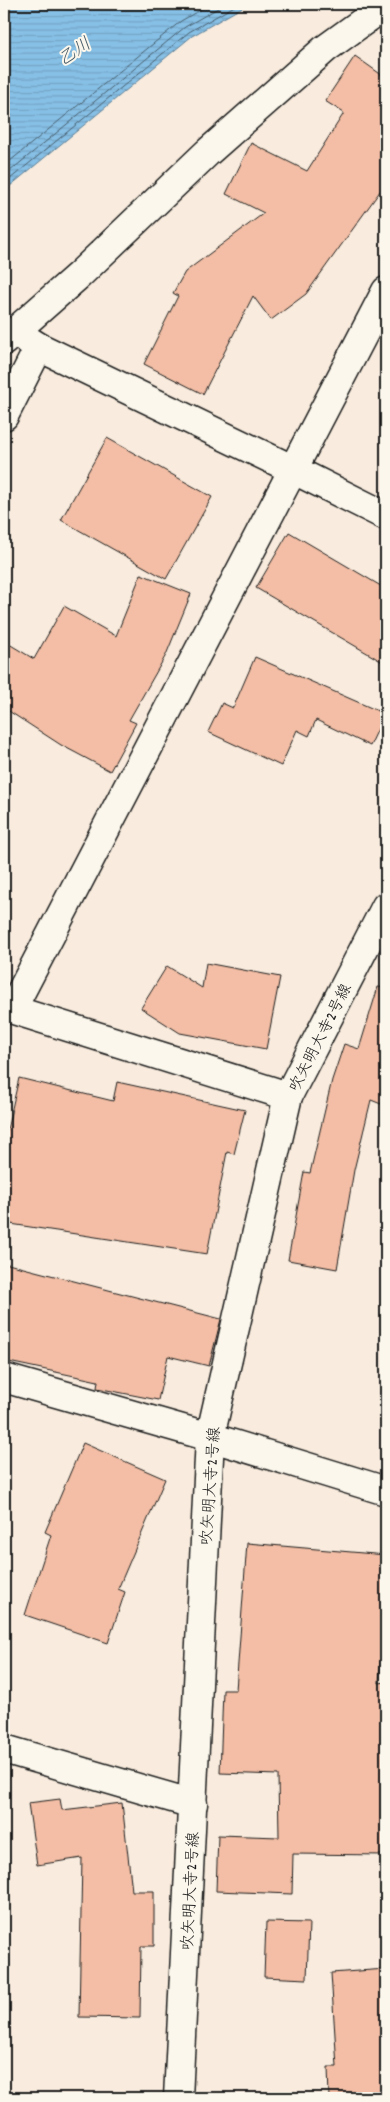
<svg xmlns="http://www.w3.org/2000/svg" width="390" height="2102" font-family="Dekko,'Klee One',sans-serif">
	<defs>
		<pattern id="water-rules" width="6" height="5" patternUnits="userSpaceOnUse" patternTransform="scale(1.25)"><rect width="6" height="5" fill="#87c0e6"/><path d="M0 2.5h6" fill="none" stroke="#74a4c5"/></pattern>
	</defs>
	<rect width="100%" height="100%" fill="#f9ecde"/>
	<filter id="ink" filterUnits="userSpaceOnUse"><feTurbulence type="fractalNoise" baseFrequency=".02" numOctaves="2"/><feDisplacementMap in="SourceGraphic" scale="10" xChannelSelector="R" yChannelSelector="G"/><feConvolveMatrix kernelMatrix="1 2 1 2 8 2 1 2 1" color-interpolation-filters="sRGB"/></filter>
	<g filter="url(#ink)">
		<path fill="url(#water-rules)" stroke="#5c7e95" d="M 4,4 L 248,4 L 192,36 L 4,191 Z"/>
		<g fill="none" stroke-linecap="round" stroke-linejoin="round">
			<g stroke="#475e6d" stroke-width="1">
				<path d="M 4,166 L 181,21 L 210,4"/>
				<path d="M 4,176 L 185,27 L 225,4"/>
				<path d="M 4,184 L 189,32 L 238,4"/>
			</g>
		</g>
		<g fill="#f3bea5" stroke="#1c1c1c">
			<path d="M 355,56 L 386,78 L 386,183 L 306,294 L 271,320 L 253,296 L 203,394 L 144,364 L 178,296 L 173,293 L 185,272 L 264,213 L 226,194 L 251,143 L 307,171 L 344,113 L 325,101 Z"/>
			<path d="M 107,438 L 212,497 L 166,579 L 61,520 Z"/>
			<path d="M 289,532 L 386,589 L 386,664 L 256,588 Z"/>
			<path d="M 141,574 L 191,594 L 166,655 L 129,720 L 136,723 L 110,771 L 61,745 L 4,708 L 4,641 L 34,659 L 64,606 L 116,636 Z"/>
			<path d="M 255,657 L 385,714 L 370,746 L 316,720 L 309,736 L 297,730 L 281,766 L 208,732 L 222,703 L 233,708 Z"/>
			<path d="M 206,963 L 280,977 L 266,1049 L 180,1033 L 141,1008 L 167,966 L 202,988 Z"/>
			<path d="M 378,987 L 386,988 L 386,1106 L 371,1100 L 354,1170 L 337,1269 L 288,1260 L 304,1172 L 310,1173 L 332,1080 L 344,1044 L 359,1049 Z"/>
			<path d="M 19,1078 L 113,1101 L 117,1082 L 245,1110 L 234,1154 L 227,1152 L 207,1254 L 4,1223 L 4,1143 Z"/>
			<path d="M 4,1263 L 221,1319 L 209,1366 L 168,1356 L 158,1400 L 97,1388 L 98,1381 L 4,1361 Z"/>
			<path d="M 83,1443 L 165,1479 L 118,1589 L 125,1592 L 108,1643 L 25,1615 L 51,1535 L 45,1532 Z"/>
			<path d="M 247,1543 L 386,1555 L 386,1586 L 379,1683 L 386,1682 L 386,1855 L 293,1854 L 292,1894 L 216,1891 L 218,1835 L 279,1837 L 278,1775 L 220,1773 L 223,1690 L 236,1690 Z"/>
			<path d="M 60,1799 L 62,1810 L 122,1803 L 132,1891 L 154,1891 L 154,1946 L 141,1946 L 140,2018 L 79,2017 L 82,1858 L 37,1865 L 28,1803 Z"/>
			<path d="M 266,1922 L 309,1923 L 307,1979 L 264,1977 Z"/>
			<path d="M 386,1969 L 386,2034 L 384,2034 L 385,2098 L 329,2098 L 328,2067 L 337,2067 L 331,1973 Z"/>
		</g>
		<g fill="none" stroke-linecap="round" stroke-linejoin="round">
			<g stroke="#1c1c1c" stroke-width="31">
				<g id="minor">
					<path d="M 15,332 L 39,347 L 294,470 L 386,516"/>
					<path d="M 4,341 L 79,275 L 208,152 L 325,49 L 386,5"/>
					<path d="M 4,416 L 39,347"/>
					<path d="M 4,1007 L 288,1096"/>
					<path d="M 12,1009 L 386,291"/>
					<path d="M 4,1378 L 210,1437 L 386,1491"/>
					<path d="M 4,1749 L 193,1804"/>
					<path d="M 178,2098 L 210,1437 L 288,1096 L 386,906"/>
				</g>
			</g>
			<use href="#minor" stroke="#fbf7ec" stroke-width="28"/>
		</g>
	</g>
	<g text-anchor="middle" stroke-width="4" stroke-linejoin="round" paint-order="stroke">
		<g font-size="16" fill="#1c1c1c" stroke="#fbf7ec">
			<text transform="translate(319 1037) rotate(-63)" y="6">吹矢明大寺2号線</text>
			<text transform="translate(209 1486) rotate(-86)" y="6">吹矢明大寺2号線</text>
			<text transform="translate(189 1891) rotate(-87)" y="6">吹矢明大寺2号線</text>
		</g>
		<g font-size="18" font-style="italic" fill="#415563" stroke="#fbf7ec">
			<text transform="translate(74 51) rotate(-34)" y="6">乙川</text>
		</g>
	</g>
	<rect width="390" height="2102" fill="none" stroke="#fbf7ec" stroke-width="20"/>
	<rect x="10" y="10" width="370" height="2082" fill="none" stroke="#1c1c1c" stroke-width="2" filter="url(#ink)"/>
</svg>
